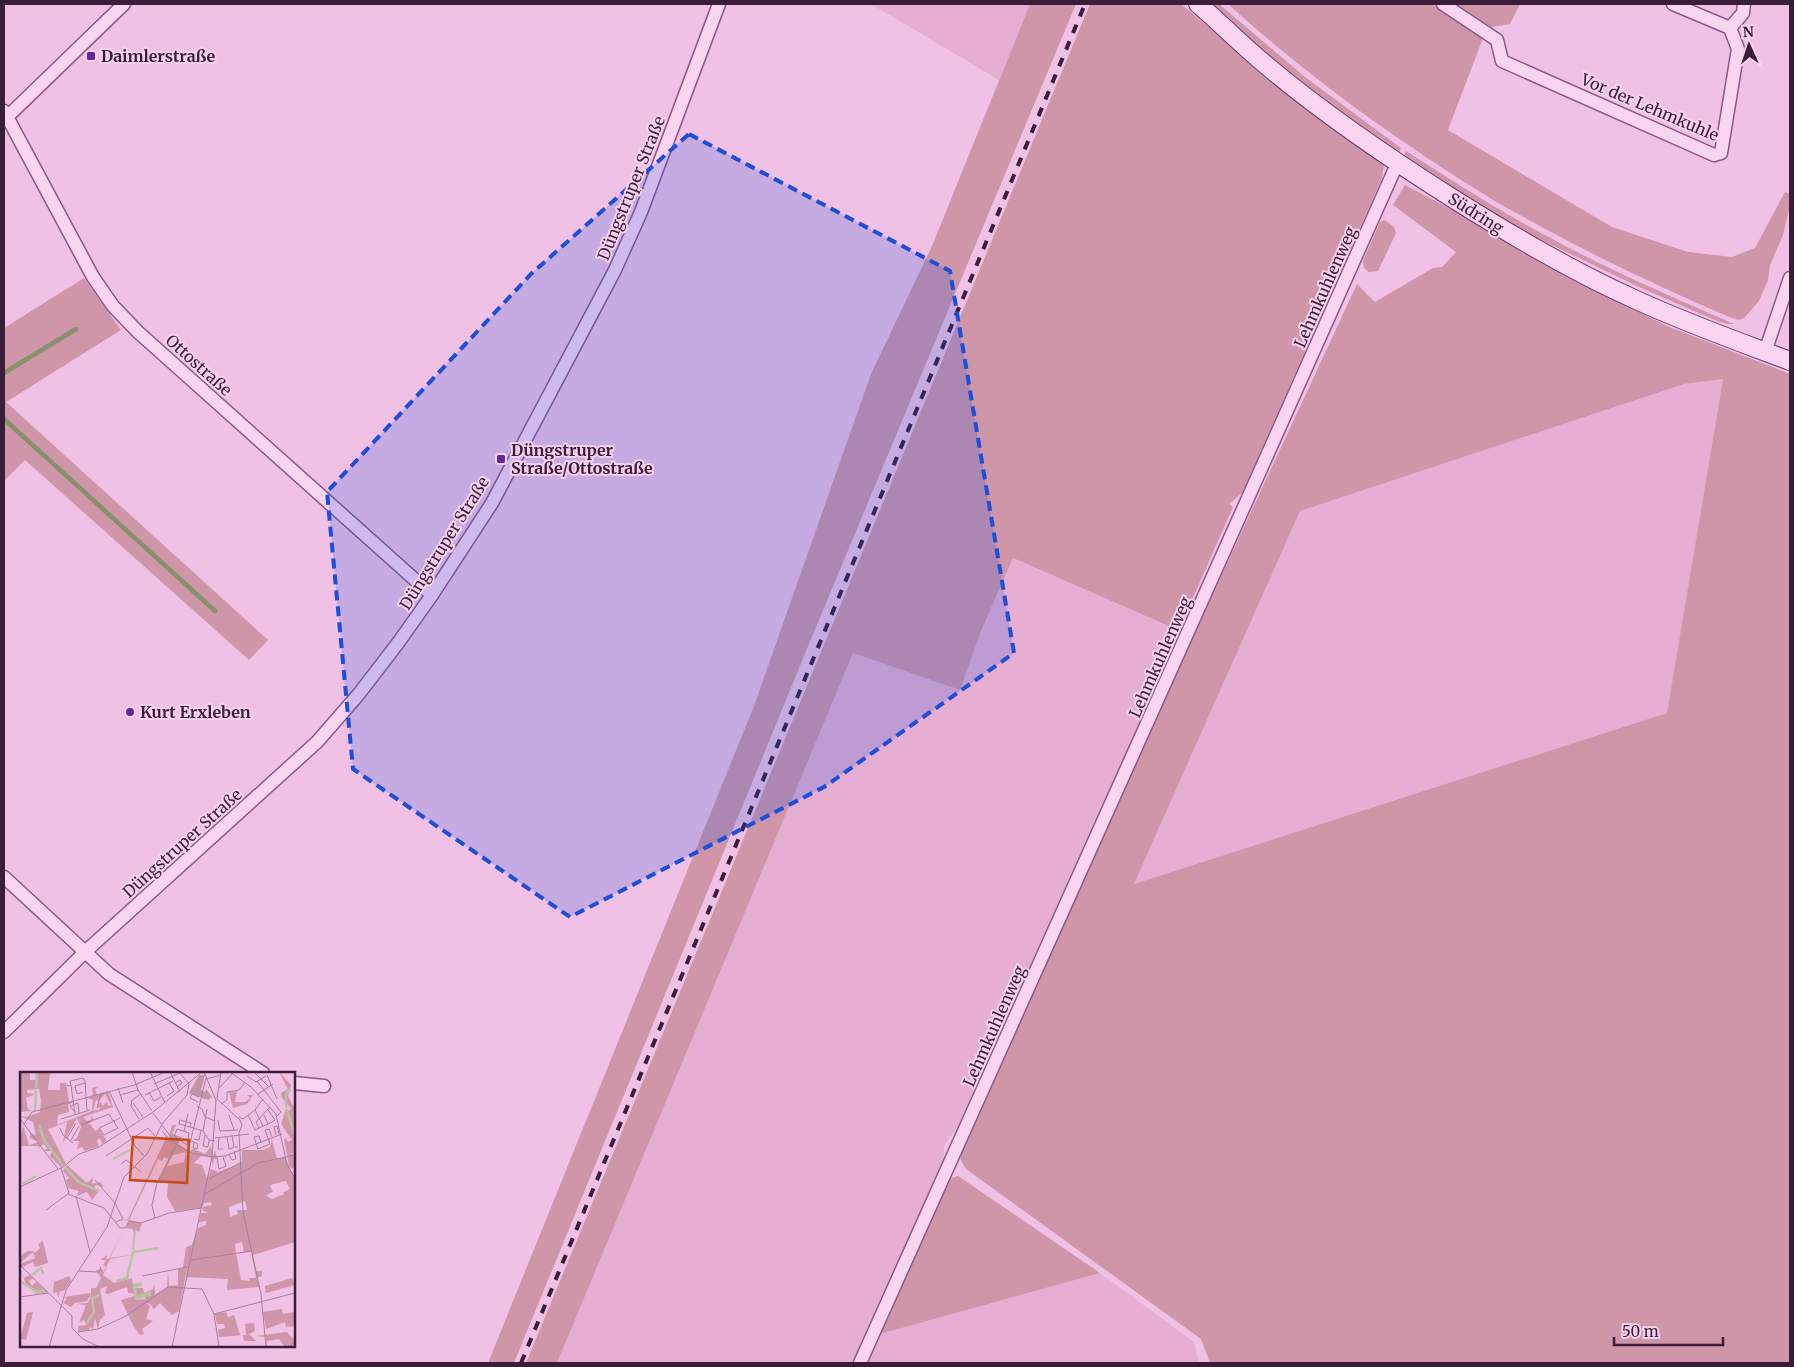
<svg xmlns="http://www.w3.org/2000/svg" width="1794" height="1367" font-family="Merriweather,serif">
	<rect width="100%" height="100%" fill="#f0c1e5"/>
	<g fill="#e6aed2">
		<path d="M 871,4 L 1030,4 L 999,80 Z"/>
		<path d="M 1723,379 L 1667,713 L 1134,884 L 1300,511 L 1684,384 Z"/>
		<path d="M 1013,558 L 1183,633 L 1128,749 L 957,1127 L 944,1146 L 943,1168 L 855,1363 L 557,1363 L 853,653 L 960,690 L 981,631 Z"/>
		<path d="M 1100,1273 L 1194,1342 L 1199,1363 L 865,1363 L 880,1334 Z"/>
	</g>
	<g fill="#cf95a9" fill-rule="evenodd">
		<path d="M 1030,4 L 1076,4 L 811,639 L 514,1363 L 488,1363 L 754,706 L 871,374 L 932,246 Z"/>
		<path d="M 1090,4 L 1181,4 L 1287,91 L 1384,163 L 1382,178 L 1243,492 L 1229,504 L 1233,507 L 1181,625 L 1173,628 L 1013,558 L 981,631 L 960,690 L 853,653 L 557,1363 L 526,1363 Z"/>
		<path d="M 1209,4 L 1219,4 L 1305,77 L 1401,148 L 1398,154 L 1302,84 Z"/>
		<path d="M 1228,4 L 1432,4 L 1483,38 L 1448,130 L 1612,227 L 1688,252 L 1732,257 L 1755,248 L 1785,192 L 1790,194 L 1790,206 L 1783,235 L 1770,265 L 1768,280 L 1759,301 L 1744,318 L 1739,320 L 1729,317 C 1664,289 1600,259 1538,225 C 1521,215 1502,206 1485,195 C 1395,139 1307,76 1228,4 Z"/>
		<path d="M 1456,4 L 1520,4 L 1510,24 L 1491,27 Z"/>
		<path d="M 1406,151 C 1452,180 1497,210 1545,235 C 1607,269 1670,296 1734,324 L 1727,324 L 1717,321 L 1639,287 L 1527,233 L 1403,158 Z"/>
		<path d="M 1405,185 L 1479,224 L 1557,271 L 1667,326 L 1790,374 L 1790,1363 L 1210,1363 L 1201,1339 L 966,1169 L 961,1161 L 960,1152 L 1139,753 L 1357,284 L 1375,302 L 1433,268 L 1442,267 L 1456,252 L 1393,205 ZM 1723,379 L 1667,713 L 1134,884 L 1300,511 L 1684,384 Z"/>
		<path d="M 1385,220 L 1394,227 L 1396,233 L 1378,271 L 1369,272 L 1364,268 L 1363,261 L 1380,222 Z"/>
		<path d="M 84,278 L 121,330 L 6,402 L 268,640 L 249,660 L 25,460 L 4,481 L 4,328 Z"/>
		<path d="M 958,1176 L 1100,1273 L 880,1334 L 945,1184 L 952,1178 Z"/>
	</g>
	<g fill="none" stroke-linecap="round" stroke-linejoin="round">
		<g stroke="#86916b" stroke-width="4.5">
			<path d="M 4,373 L 76,329"/>
			<path d="M 4,419 L 215,611"/>
		</g>
		<g stroke="#8b5887" stroke-width="15">
			<g id="street">
				<path d="M 1443,4 L 1497,40 L 1502,61 L 1714,155 L 1721,153 L 1738,49 L 1730,28 L 1743,13 L 1744,4"/>
				<path d="M 1673,4 L 1730,28"/>
				<path d="M 4,111 L 93,277 L 113,306 L 138,332 L 432,595"/>
				<path d="M 4,120 L 124,4"/>
				<path d="M 1765,352 L 1790,278"/>
				<path d="M 4,877 L 109,974 L 263,1073"/>
				<path d="M 4,1032 L 86,951 L 317,742 L 358,695 L 398,643 L 432,595 L 492,503 L 615,270 L 641,212 L 719,4"/>
				<path d="M 294,1083 L 324,1086"/>
				<path d="M 860,1363 L 1261,469 L 1397,164"/>
			</g>
		</g>
		<g stroke="#6c3b6b" stroke-width="20">
			<path id="secondary" d="M 1198,4 C 1219,22 1239,42 1260,60 C 1322,113 1390,159 1460,203 C 1516,238 1572,271 1632,298 C 1683,322 1737,341 1790,361"/>
		</g>
		<use href="#street" stroke="#fad5f2" stroke-width="12"/>
		<use href="#secondary" stroke="#fad5f2" stroke-width="18"/>
		<path stroke="#3a1d39" stroke-width="4" stroke-dasharray="9 9" stroke-linecap="butt" d="M 521,1363 L 1085,4"/>
	</g>
	<path fill="#1d4ed8" fill-opacity="0.2" stroke="#1d4ed8" stroke-width="4" stroke-dasharray="10 6" stroke-linejoin="round" d="M 689,134 L 950,271 L 1014,653 L 824,787 L 570,917 L 353,769 L 327,492 L 531,274 Z"/>
	<g fill="#64259d" stroke="#f7d1ee" stroke-width="2">
		<rect x="86" y="51" width="10" height="10" rx="2.5"/>
		<rect x="496" y="454" width="10" height="10" rx="2.5"/>
		<circle cx="130" cy="712" r="5"/>
	</g>
	<g text-anchor="middle" stroke-width="4" stroke-linejoin="round" paint-order="stroke">
		<g font-size="16" font-weight="bold" fill="#3a1d39" stroke="#f7d1ee" text-anchor="start">
			<text x="101" y="62">Daimlerstraße</text>
			<text x="511" y="456">Düngstruper<tspan x="511" dy="18">Straße/Ottostraße</tspan></text>
			<text x="140" y="718">Kurt Erxleben</text>
		</g>
		<g font-size="16" fill="#3a1d39" stroke="#f7d1ee">
			<text transform="translate(1650 107) rotate(23)" y="6">Vor der Lehmkuhle</text>
			<text transform="translate(631 188) rotate(-68)" y="6">Düngstruper Straße</text>
			<text transform="translate(1476 213) rotate(32)" y="6">Südring</text>
			<text transform="translate(1325 287) rotate(-66)" y="6">Lehmkuhlenweg</text>
			<text transform="translate(199 365) rotate(42)" y="6">Ottostraße</text>
			<text transform="translate(444 543) rotate(-58)" y="6">Düngstruper Straße</text>
			<text transform="translate(1160 657) rotate(-66)" y="6">Lehmkuhlenweg</text>
			<text transform="translate(182 843) rotate(-42)" y="6">Düngstruper Straße</text>
			<text transform="translate(994 1026) rotate(-66)" y="6">Lehmkuhlenweg</text>
		</g>
	</g>
	<g transform="translate(20 1072)">
		<rect width="275" height="275" fill="#f0c1e5"/>
		<path d="M 0,0 L 10,0 L 10,8 L 16,8 L 18,0 L 30,0 L 28,18 L 40,18 L 40,11 L 46,11 L 49,30 L 54,30 L 48,33 L 49,40 L 38,43 L 37,53 L 72,39 L 73,28 L 68,26 L 73,24 L 72,16 L 80,14 L 75,17 L 77,23 L 88,19 L 93,35 L 63,45 L 67,49 L 71,48 L 71,43 L 74,48 L 67,53 L 70,52 L 75,59 L 79,57 L 87,69 L 83,72 L 79,66 L 77,69 L 79,74 L 65,79 L 62,75 L 57,77 L 59,69 L 52,69 L 57,66 L 61,55 L 57,46 L 43,71 L 47,50 L 28,57 L 46,92 L 41,95 L 30,84 L 32,79 L 24,79 L 27,76 L 24,72 L 19,75 L 23,79 L 17,74 L 0,74 L 3,53 L 9,73 L 19,70 L 10,66 L 10,61 L 16,63 L 13,50 L 0,44 L 7,45 L 20,40 L 21,28 L 19,17 L 7,18 L 7,21 L 16,22 L 6,26 L 8,37 L 12,39 L 0,40 ZM 85,22 L 91,33 L 88,34 L 87,29 L 83,34 L 80,29 L 78,35 L 81,37 L 73,39 L 76,28 L 79,29 ZM 259,0 L 271,13 L 268,24 L 275,38 L 275,82 L 269,81 L 275,83 L 275,94 L 270,98 L 264,67 L 269,65 L 266,67 L 268,70 L 272,68 L 261,52 L 266,37 L 269,39 L 271,36 L 262,26 L 261,21 L 268,17 ZM 217,19 L 215,30 L 225,30 L 230,26 L 227,23 L 233,23 L 227,32 L 213,36 L 209,20 ZM 152,53 L 156,53 L 152,62 L 162,65 L 158,72 L 169,79 L 174,77 L 185,82 L 191,74 L 193,85 L 195,78 L 197,87 L 194,87 L 193,93 L 190,85 L 181,84 L 174,91 L 182,93 L 187,106 L 191,97 L 198,100 L 222,91 L 222,78 L 243,78 L 250,75 L 252,68 L 257,87 L 265,85 L 275,106 L 275,170 L 233,183 L 236,199 L 242,199 L 242,204 L 237,206 L 239,215 L 207,218 L 208,207 L 166,205 L 167,196 L 159,239 L 152,243 L 140,231 L 134,237 L 130,232 L 126,231 L 130,234 L 126,247 L 133,249 L 122,257 L 124,262 L 120,263 L 114,255 L 101,228 L 114,224 L 113,221 L 108,221 L 107,215 L 88,222 L 85,221 L 87,214 L 80,217 L 85,243 L 80,248 L 78,257 L 75,246 L 73,257 L 70,255 L 69,258 L 58,259 L 58,254 L 67,253 L 64,248 L 59,251 L 66,233 L 55,232 L 67,231 L 70,227 L 70,224 L 67,229 L 55,231 L 51,235 L 43,231 L 47,227 L 44,225 L 70,221 L 71,223 L 71,216 L 76,216 L 81,206 L 76,198 L 83,197 L 83,200 L 86,195 L 83,193 L 86,188 L 80,188 L 87,183 L 86,187 L 89,187 L 104,157 L 90,186 L 111,183 L 112,183 L 90,187 L 83,203 L 94,211 L 112,206 L 115,228 L 126,227 L 124,222 L 117,223 L 117,216 L 123,216 L 124,221 L 133,217 L 134,212 L 135,223 L 147,215 L 148,199 L 149,214 L 158,213 L 158,197 L 163,196 L 166,175 L 172,173 L 178,156 L 186,153 L 186,149 L 179,150 L 181,141 L 188,141 L 182,138 L 183,135 L 192,133 L 191,130 L 184,131 L 182,136 L 155,139 L 147,125 L 148,110 L 138,109 L 149,87 L 144,85 L 142,89 L 138,87 L 109,148 L 122,151 L 119,160 L 115,158 L 115,171 L 113,157 L 106,156 L 109,148 L 102,149 L 108,147 L 146,66 L 141,57 L 149,66 ZM 166,80 L 164,90 L 147,94 L 153,83 ZM 266,109 L 270,117 L 263,120 L 264,122 L 252,127 L 248,125 L 246,123 L 253,120 L 250,113 ZM 225,129 L 227,138 L 217,138 L 218,142 L 210,145 L 209,135 ZM 222,170 L 224,180 L 231,180 L 236,206 L 230,206 L 229,209 L 221,208 L 216,181 L 215,172 ZM 47,93 L 67,111 L 73,106 L 72,112 L 80,110 L 84,115 L 76,113 L 74,116 L 79,119 L 72,128 L 67,120 L 57,124 L 59,119 L 48,116 L 46,108 L 49,106 L 43,99 ZM 23,169 L 28,191 L 15,195 L 13,190 L 2,195 L 0,192 L 15,186 L 13,180 L 0,191 L 0,184 L 8,179 L 13,179 L 15,181 L 20,176 L 18,172 ZM 0,197 L 4,206 L 9,203 L 13,206 L 9,209 L 12,214 L 16,210 L 28,220 L 15,222 L 17,219 L 6,212 ZM 49,204 L 51,209 L 45,218 L 39,220 L 39,226 L 37,220 L 33,221 L 34,210 ZM 272,206 L 275,213 L 246,221 L 245,214 ZM 262,237 L 263,242 L 275,240 L 275,254 L 266,255 L 265,250 L 246,257 L 243,240 ZM 13,240 L 6,268 L 0,267 L 7,241 ZM 206,240 L 208,245 L 214,243 L 220,263 L 226,263 L 225,252 L 234,251 L 235,259 L 229,262 L 236,269 L 224,269 L 223,263 L 199,265 L 198,258 L 205,256 L 204,252 L 197,252 L 195,242 ZM 275,259 L 267,260 L 275,269 L 273,275 L 265,275 L 259,267 L 247,269 L 246,275 L 246,265 L 235,264 Z" fill="#cf95a9" fill-rule="evenodd"/>
		<path d="M 179,3 L 185,3 L 181,18 L 185,20 L 186,17 L 192,25 L 188,28 L 169,21 Z" fill="#c394a5"/>
		<path d="M 122,210 L 122,214 L 117,215 L 117,223 L 131,219 L 131,224 L 115,228 L 113,212 Z" fill="#bbc2a4"/>
		<path fill="none" stroke="#bbc2a4" stroke-width="2.5" d="M 16,16 L 17,0M 266,36 L 266,20 L 271,18M 266,37 L 275,63M 15,39 L 16,18M 19,53 L 24,68 L 43,93M 93,87 L 114,76M 45,95 L 58,110 L 79,119M 3,112 L 16,104M 113,178 L 115,158M 113,180 L 139,176M 12,203 L 21,196 L 23,202M 0,209 L 17,220 L 25,218M 97,209 L 107,206 L 113,180M 67,251 L 74,240 L 72,226 L 80,223"/>
		<path fill="none" stroke="#a77fa0" stroke-width="1" d="M 112,0 L 118,18 L 132,39M 130,0 L 145,31M 150,0 L 160,20M 184,0 L 196,28 L 192,85 L 205,84 L 262,62M 210,0 L 231,15 L 256,42 L 267,93 L 275,106M 234,0 L 248,14M 247,3 L 257,27M 227,4 L 236,10 L 246,4M 186,7 L 201,3M 65,9 L 67,38M 237,9 L 261,40 L 257,44M 155,11 L 160,8 L 162,11 L 157,15M 117,12 L 145,0M 134,12 L 160,1 L 169,12M 51,13 L 55,42M 47,14 L 51,13 L 50,9 L 63,6 L 65,9M 98,16 L 103,31M 199,16 L 214,0M 89,19 L 115,74 L 125,85M 63,20 L 57,22 L 55,14 L 65,11M 129,20 L 134,29 L 141,25M 238,22 L 253,12M 100,23 L 118,18M 125,23 L 153,9M 147,24 L 154,19 L 149,11M 197,27 L 220,48 L 222,53 L 219,61 L 223,140 L 241,222 L 246,275M 197,27 L 201,0M 178,30 L 170,26 L 172,22 L 179,25M 113,31 L 123,45M 201,32 L 207,28 L 207,20 L 219,18 L 225,10M 177,34 L 182,37 L 185,45 L 195,49M 77,36 L 81,21M 235,38 L 243,54M 248,38 L 255,48 L 248,52M 54,39 L 50,34 L 58,31 L 59,41M 133,40 L 182,0M 133,41 L 157,73 L 172,81 L 192,85 L 152,275M 209,43 L 214,58M 228,43 L 235,58 L 248,52 L 244,43M 219,45 L 223,47 L 235,38 L 243,27M 0,47 L 38,97M 41,47 L 70,38M 119,47 L 111,34 L 112,28 L 121,22M 198,48 L 200,59 L 218,58M 4,52 L 12,40 L 118,12M 61,53 L 89,42 L 93,49 L 94,49 L 95,52 L 98,56 L 84,63 L 79,56 L 94,49 L 100,46M 170,55 L 171,51 L 160,48 L 159,52 L 170,55 L 183,59 L 189,68 L 195,69M 40,56 L 43,63 L 53,71M 239,56 L 236,50 L 250,35M 157,57 L 169,61 L 167,73 L 154,64 ZM 164,59 L 168,42M 183,59 L 187,37M 185,63 L 183,74 L 188,75 L 189,68M 256,63 L 254,55 L 257,54 L 259,62M 212,64 L 214,75 L 218,75M 207,65 L 209,77 L 214,75M 47,66 L 56,51M 195,66 L 229,62M 199,66 L 198,77 L 203,77M 174,67 L 179,68 L 181,58M 51,68 L 59,54M 169,68 L 178,72 L 177,77 L 173,76 L 174,71M 241,71 L 239,64 L 234,65 L 238,77 L 250,72 L 245,58 L 249,57 L 252,65M 168,79 L 186,6M 209,83 L 212,88 L 216,87 L 214,79M 86,84 L 128,56 L 136,65M 197,85 L 199,97 L 206,94 L 203,85M 101,92 L 106,88 L 121,100M 189,107 L 222,90M 75,108 L 95,131 L 103,147 L 96,150M 0,115 L 43,95 L 59,82 L 79,75 L 133,40M 48,122 L 84,136 L 100,156 L 105,156 L 109,149 L 121,151 L 149,141 L 181,136M 185,122 L 238,91 L 275,83M 56,124 L 70,180M 26,138 L 49,121 L 41,96M 135,146 L 132,133 L 137,111 L 156,73M 171,188 L 232,179M 0,193 L 52,244 L 52,256 L 63,267 L 79,275M 58,199 L 79,200 L 81,195M 122,204 L 167,195M 0,225 L 28,221M 194,242 L 199,275M 58,260 L 78,257 L 106,244 L 148,215 L 182,217 L 194,242 L 275,221M 29,275 L 46,218 L 87,155 L 104,105 L 127,82 L 142,52 L 167,23 L 169,12"/>
		<path fill="#c54d15" fill-opacity="0.15" stroke="#c54d15" stroke-width="2.5" d="M 113,65 L 169,68 L 167,111 L 110,108 Z"/>
		<rect width="275" height="275" fill="none" stroke="#3a1d39" stroke-width="2.5"/>
	</g>
	<rect width="1794" height="1367" fill="none" stroke="#3a1d39" stroke-width="10"/>
	<g transform="translate(1749 45) rotate(357)" stroke="#f7d1ee" stroke-width="4" paint-order="stroke">
	<path d="M0-4L9 19L0 12L-9 19Z" fill="#3a1d39"/>
	<text y="-8" font-size="14" font-weight="bold" text-anchor="middle" fill="#3a1d39">N</text>
	</g>
	<path d="M1614 1337v8h109v-8" fill="none" stroke="#3a1d39" stroke-width="2.5"/>
	<text x="1622" y="1337" font-size="15" fill="#3a1d39" stroke="#f7d1ee" stroke-width="4" paint-order="stroke">50 m</text>
</svg>
